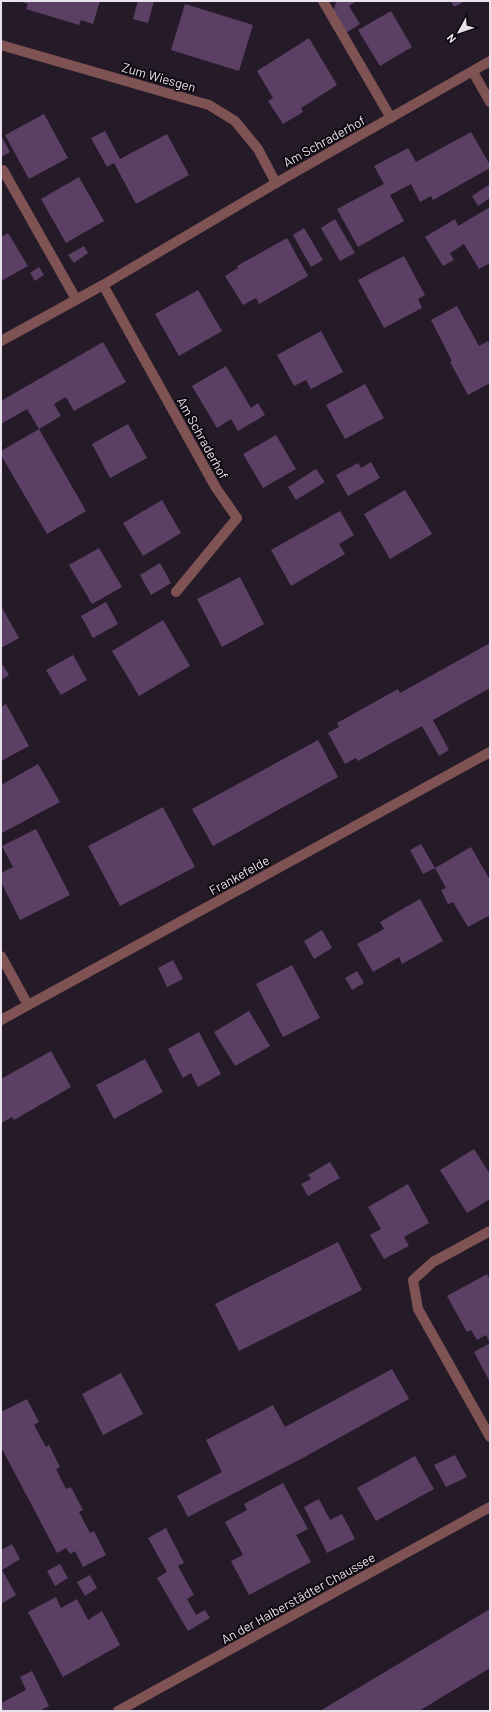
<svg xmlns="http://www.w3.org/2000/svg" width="491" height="1712" font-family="Barlow,sans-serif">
	<rect width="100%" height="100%" fill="#251a28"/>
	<g fill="#5c3f65">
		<path d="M 20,1 L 100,1 L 93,24 L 81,20 L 79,25 L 26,9 L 28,4 Z"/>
		<path d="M 138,1 L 154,1 L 148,23 L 133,19 Z"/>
		<path d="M 338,1 L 357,1 L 349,6 L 360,24 L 346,33 L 333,12 L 336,2 Z"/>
		<path d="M 451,1 L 465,1 L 454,7 Z"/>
		<path d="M 185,4 L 253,25 L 239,71 L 171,50 Z"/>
		<path d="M 391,11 L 412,47 L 380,66 L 358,30 Z"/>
		<path d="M 309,38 L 337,85 L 301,108 L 303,112 L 283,124 L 268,101 L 273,98 L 257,71 Z"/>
		<path d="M 44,114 L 68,158 L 29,179 L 5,135 Z"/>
		<path d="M 105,131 L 120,159 L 167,134 L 189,175 L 136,204 L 114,163 L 107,167 L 91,138 Z"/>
		<path d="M 471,132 L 490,165 L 490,168 L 433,200 L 431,196 L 420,202 L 411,184 L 390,195 L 404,221 L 358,247 L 337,209 L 384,184 L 374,166 L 408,148 L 416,162 Z"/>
		<path d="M 1,136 L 10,152 L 1,157 Z"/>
		<path d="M 79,177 L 104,221 L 66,243 L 41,199 Z"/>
		<path d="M 490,184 L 490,198 L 478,206 L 472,196 Z"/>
		<path d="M 490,207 L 490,263 L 479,269 L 464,244 L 450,253 L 454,260 L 443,266 L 425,237 L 455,219 L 458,226 Z"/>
		<path d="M 335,219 L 355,253 L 340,261 L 321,228 Z"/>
		<path d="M 304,228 L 323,260 L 311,267 L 293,235 Z"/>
		<path d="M 8,233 L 28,266 L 1,281 L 1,237 Z"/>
		<path d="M 287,238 L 308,276 L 259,304 L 256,298 L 243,305 L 225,276 L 238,268 L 237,266 Z"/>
		<path d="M 84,246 L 88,253 L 74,263 L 68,255 Z"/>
		<path d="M 404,256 L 425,295 L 418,299 L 422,308 L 384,328 L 358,280 Z"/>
		<path d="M 39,267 L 44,275 L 35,281 L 30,273 Z"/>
		<path d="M 198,290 L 222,331 L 179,356 L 155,314 Z"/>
		<path d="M 457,306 L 479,346 L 488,341 L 490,346 L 490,383 L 468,395 L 450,362 L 452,361 L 431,320 Z"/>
		<path d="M 321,331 L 343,372 L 311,389 L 306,380 L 294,386 L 277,355 Z"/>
		<path d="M 103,342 L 126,382 L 74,411 L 66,397 L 54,404 L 61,416 L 39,429 L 86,511 L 47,534 L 1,455 L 1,451 L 39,429 L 27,409 L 1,424 L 1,401 Z"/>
		<path d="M 226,366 L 251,408 L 258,403 L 265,415 L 238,431 L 231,419 L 217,428 L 192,386 Z"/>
		<path d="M 365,384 L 384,418 L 345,439 L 326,405 Z"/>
		<path d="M 128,424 L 147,458 L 110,478 L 92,444 Z"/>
		<path d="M 276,435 L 296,469 L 263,488 L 243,454 Z"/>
		<path d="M 371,462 L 380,478 L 348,496 L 336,475 L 358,463 L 361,468 Z"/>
		<path d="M 316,469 L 325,482 L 296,500 L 288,487 Z"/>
		<path d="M 405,490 L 432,534 L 390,559 L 364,514 Z"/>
		<path d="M 162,500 L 181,533 L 143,556 L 123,523 Z"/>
		<path d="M 340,511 L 354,535 L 339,544 L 345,554 L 291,586 L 271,550 Z"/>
		<path d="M 99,548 L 122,587 L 92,604 L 69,565 Z"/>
		<path d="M 160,563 L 171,583 L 151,595 L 140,575 Z"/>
		<path d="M 240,577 L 264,624 L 222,647 L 197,599 Z"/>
		<path d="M 106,602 L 118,624 L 93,638 L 81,616 Z"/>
		<path d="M 1,606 L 19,638 L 1,648 Z"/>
		<path d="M 163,620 L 190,666 L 139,696 L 112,651 Z"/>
		<path d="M 490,643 L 490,688 L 433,720 L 449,750 L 439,756 L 422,726 L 358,761 L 356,758 L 345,764 L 328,733 L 339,727 L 337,723 L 398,689 L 400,693 Z"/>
		<path d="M 73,655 L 87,680 L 61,695 L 46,670 Z"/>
		<path d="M 3,665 L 9,675 L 1,680 L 1,666 Z"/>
		<path d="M 6,704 L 29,746 L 1,761 L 1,707 Z"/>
		<path d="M 318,740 L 338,777 L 213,846 L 192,809 Z"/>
		<path d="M 38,764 L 60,802 L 2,833 L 1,831 L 1,785 Z"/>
		<path d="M 163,807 L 195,867 L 120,906 L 88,846 Z"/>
		<path d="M 36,829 L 70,895 L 20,920 L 1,882 L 1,873 L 13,867 L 2,846 Z"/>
		<path d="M 421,844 L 435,868 L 471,847 L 490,880 L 490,915 L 468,927 L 453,902 L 448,904 L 441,890 L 446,888 L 435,868 L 423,874 L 410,850 Z"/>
		<path d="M 420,899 L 443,941 L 402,964 L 399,957 L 373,972 L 357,944 L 384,929 L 380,922 Z"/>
		<path d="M 322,930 L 332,948 L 314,959 L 304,941 Z"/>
		<path d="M 173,960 L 183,979 L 167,987 L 158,968 Z"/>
		<path d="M 292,965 L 320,1018 L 283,1037 L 256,984 Z"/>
		<path d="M 357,971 L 364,983 L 352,990 L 345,978 Z"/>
		<path d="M 249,1011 L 270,1046 L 235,1066 L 214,1032 Z"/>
		<path d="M 199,1032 L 221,1074 L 198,1087 L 191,1073 L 183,1078 L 168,1049 Z"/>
		<path d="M 51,1051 L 71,1087 L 14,1120 L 12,1117 L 1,1123 L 1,1079 Z"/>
		<path d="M 145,1059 L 163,1092 L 114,1119 L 96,1085 Z"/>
		<path d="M 474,1149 L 490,1174 L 490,1199 L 467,1213 L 440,1170 Z"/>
		<path d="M 330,1162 L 340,1178 L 308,1196 L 301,1184 L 311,1179 L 308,1175 Z"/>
		<path d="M 408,1184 L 429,1223 L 404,1237 L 409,1246 L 384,1259 L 370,1235 L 381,1229 L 368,1207 Z"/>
		<path d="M 338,1242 L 362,1290 L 239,1351 L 215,1304 Z"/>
		<path d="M 487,1274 L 490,1280 L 490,1343 L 486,1335 L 477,1340 L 471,1330 L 467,1332 L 447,1296 Z"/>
		<path d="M 490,1343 L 490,1382 L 474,1352 Z"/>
		<path d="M 392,1369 L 409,1399 L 301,1459 L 188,1517 L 177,1496 L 222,1472 L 206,1440 L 273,1405 L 285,1427 Z"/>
		<path d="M 121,1373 L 143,1414 L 103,1435 L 82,1394 Z"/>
		<path d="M 27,1399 L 39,1422 L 34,1425 L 46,1447 L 49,1445 L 60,1467 L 56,1469 L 66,1489 L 71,1487 L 83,1510 L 79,1512 L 90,1533 L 94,1531 L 106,1555 L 83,1567 L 75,1551 L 70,1554 L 66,1548 L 57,1553 L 1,1447 L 1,1412 Z"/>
		<path d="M 455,1455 L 467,1477 L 446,1487 L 434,1465 Z"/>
		<path d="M 415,1456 L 434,1489 L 376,1521 L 357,1488 Z"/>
		<path d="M 283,1483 L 308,1529 L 296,1535 L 311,1562 L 249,1595 L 231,1561 L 243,1555 L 225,1522 L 247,1510 L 244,1504 Z"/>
		<path d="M 319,1499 L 330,1520 L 342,1514 L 355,1539 L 327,1553 L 304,1507 Z"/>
		<path d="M 166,1528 L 184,1563 L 178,1566 L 194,1595 L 187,1599 L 196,1615 L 205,1610 L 210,1618 L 188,1631 L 157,1578 L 167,1572 L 148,1538 Z"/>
		<path d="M 12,1544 L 20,1559 L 2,1570 L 16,1595 L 1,1604 L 1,1550 Z"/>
		<path d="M 60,1564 L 68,1578 L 55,1586 L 47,1571 Z"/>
		<path d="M 90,1575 L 97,1588 L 85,1596 L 77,1582 Z"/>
		<path d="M 56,1597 L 61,1608 L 77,1599 L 88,1620 L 102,1611 L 120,1645 L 63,1677 L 28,1612 Z"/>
		<path d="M 490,1609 L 490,1668 L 419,1711 L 320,1711 Z"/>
		<path d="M 32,1671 L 49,1706 L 39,1711 L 1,1711 L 1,1703 L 26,1690 L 20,1677 Z"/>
	</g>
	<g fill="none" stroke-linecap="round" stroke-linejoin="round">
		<g stroke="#7f5353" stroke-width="10">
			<path d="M 3,170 L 76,299"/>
			<path d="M 176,592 L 237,518"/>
		</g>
		<g stroke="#7f5353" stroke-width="10">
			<path d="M 323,1 L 391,118"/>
			<path d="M 1,45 L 209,105 L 235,121 L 258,149 L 276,183"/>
			<path d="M 473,72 L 490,102"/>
			<path d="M 103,285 L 216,488 L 237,518"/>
			<path d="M 1,341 L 103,285 L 276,183 L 490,61"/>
			<path d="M 1,956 L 28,1005"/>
			<path d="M 1,1020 L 490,752"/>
			<path d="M 490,1231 L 433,1262 L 413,1280 L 418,1309 L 490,1437"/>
			<path d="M 118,1711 L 490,1507"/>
		</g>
	</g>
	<g text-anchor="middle" stroke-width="3.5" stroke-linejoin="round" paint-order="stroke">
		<g font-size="13" fill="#e9e1eb" stroke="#0b070c">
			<text transform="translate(159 77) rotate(16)" y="5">Zum Wiesgen</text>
			<text transform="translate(324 141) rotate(-29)" y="5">Am Schraderhof</text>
			<text transform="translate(203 438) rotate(61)" y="5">Am Schraderhof</text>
			<text transform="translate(239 875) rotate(-29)" y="5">Frankefelde</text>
			<text transform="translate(298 1598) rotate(-29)" y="5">An der Halberstädter Chaussee</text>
		</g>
	</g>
	<rect width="491" height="1712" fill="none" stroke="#e9e1eb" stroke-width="4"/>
	<g transform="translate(459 32) rotate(230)" stroke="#0b070c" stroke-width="3" paint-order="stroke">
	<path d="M0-3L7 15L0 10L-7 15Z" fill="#e9e1eb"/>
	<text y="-6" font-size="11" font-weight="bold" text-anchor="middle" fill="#e9e1eb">N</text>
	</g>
</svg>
